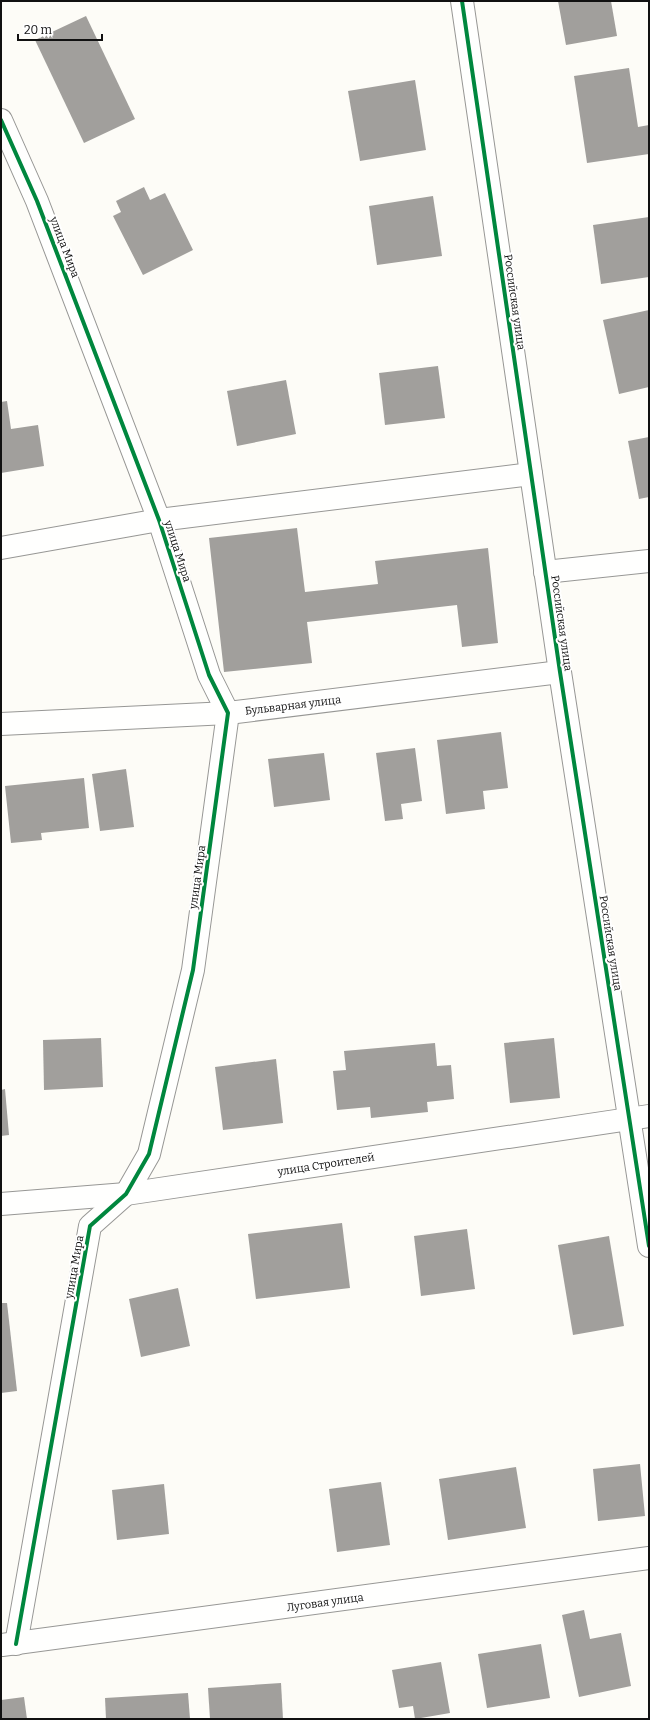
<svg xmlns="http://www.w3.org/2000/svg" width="650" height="1720" font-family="Bitter,serif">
	<rect width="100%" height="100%" fill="#fdfcf7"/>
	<g fill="#a19f9c">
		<path d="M 558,1 L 611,1 L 617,36 L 566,45 Z"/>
		<path d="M 86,16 L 135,119 L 84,143 L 35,40 Z"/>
		<path d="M 629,68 L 638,127 L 649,125 L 649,154 L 587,163 L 574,76 Z"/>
		<path d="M 415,80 L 426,150 L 360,161 L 348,91 Z"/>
		<path d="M 144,187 L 150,200 L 165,193 L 193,250 L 143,275 L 113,216 L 121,212 L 116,201 Z"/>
		<path d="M 433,196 L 442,256 L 377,265 L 369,206 Z"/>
		<path d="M 649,217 L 649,277 L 601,284 L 593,225 Z"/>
		<path d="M 649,310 L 649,387 L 619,394 L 603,320 Z"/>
		<path d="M 438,366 L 445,418 L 385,425 L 379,373 Z"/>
		<path d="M 286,380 L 296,434 L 237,446 L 227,391 Z"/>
		<path d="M 7,401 L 11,429 L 38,425 L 44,466 L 1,473 L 1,402 Z"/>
		<path d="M 649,437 L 649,497 L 639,499 L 628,441 Z"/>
		<path d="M 297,528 L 305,592 L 378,584 L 375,561 L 488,548 L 498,643 L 462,647 L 457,605 L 307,622 L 312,663 L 224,672 L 209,538 Z"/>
		<path d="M 501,732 L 508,788 L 483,791 L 485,809 L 446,814 L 437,740 Z"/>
		<path d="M 415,748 L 422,801 L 401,804 L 403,819 L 385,821 L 376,753 Z"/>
		<path d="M 324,753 L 330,800 L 274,807 L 268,759 Z"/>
		<path d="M 126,769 L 134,827 L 100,831 L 92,774 Z"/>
		<path d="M 84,778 L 89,828 L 41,833 L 42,840 L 11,843 L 5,786 Z"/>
		<path d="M 101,1038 L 103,1087 L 44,1090 L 43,1040 Z"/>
		<path d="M 554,1038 L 560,1098 L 510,1103 L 504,1043 Z"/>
		<path d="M 435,1043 L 437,1066 L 451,1065 L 454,1099 L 427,1102 L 428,1112 L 371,1118 L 370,1107 L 337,1110 L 333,1071 L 346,1070 L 344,1051 Z"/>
		<path d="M 276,1059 L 283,1123 L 223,1130 L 215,1067 Z"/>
		<path d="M 5,1089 L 9,1135 L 1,1136 L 1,1090 Z"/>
		<path d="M 342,1223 L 350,1288 L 256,1299 L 248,1234 Z"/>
		<path d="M 467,1229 L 475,1289 L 421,1296 L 414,1236 Z"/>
		<path d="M 609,1236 L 624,1326 L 573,1335 L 558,1245 Z"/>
		<path d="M 178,1288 L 190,1346 L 141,1357 L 129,1299 Z"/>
		<path d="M 1,1303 L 7,1303 L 17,1391 L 1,1393 Z"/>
		<path d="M 640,1464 L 645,1516 L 598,1521 L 593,1469 Z"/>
		<path d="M 516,1467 L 526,1528 L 448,1540 L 439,1479 Z"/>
		<path d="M 381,1482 L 390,1545 L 337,1552 L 329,1489 Z"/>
		<path d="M 164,1484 L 169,1534 L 117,1540 L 112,1490 Z"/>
		<path d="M 584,1610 L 590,1639 L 621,1633 L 631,1686 L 579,1697 L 562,1615 Z"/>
		<path d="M 541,1644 L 550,1698 L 487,1708 L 478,1654 Z"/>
		<path d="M 441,1662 L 450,1713 L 415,1719 L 413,1706 L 399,1708 L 392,1670 Z"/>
		<path d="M 281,1683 L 283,1719 L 210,1719 L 208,1688 Z"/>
		<path d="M 188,1693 L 190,1719 L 106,1719 L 105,1698 Z"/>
		<path d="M 24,1697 L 27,1719 L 1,1719 L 1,1700 Z"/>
	</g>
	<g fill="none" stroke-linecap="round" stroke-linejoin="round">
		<g stroke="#979795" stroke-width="24">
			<g id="minor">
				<path d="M 462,1 L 560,672 L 649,1246"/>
				<path d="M 1,120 L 37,201 L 159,520 L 209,675 L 228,713 L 193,970 L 149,1154 L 126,1194 L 90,1226 L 16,1644"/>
				<path d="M 1,548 L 159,520 L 531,474"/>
				<path d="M 545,572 L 649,561"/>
				<path d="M 1,724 L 228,713 L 560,672"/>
				<path d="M 1,1204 L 126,1194 L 649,1116"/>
				<path d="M 2,1645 L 649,1558"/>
			</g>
		</g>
		<use href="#minor" stroke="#fffffe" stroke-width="22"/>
		<g stroke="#fff" stroke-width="6">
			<g id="cycleway">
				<path d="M 462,1 L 560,672 L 649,1246"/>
				<path d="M 1,120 L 37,201 L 159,520 L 209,675 L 228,713 L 193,970 L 149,1154 L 126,1194 L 90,1226 L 16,1644"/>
			</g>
		</g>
		<use href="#cycleway" stroke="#00873e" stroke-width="4"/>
	</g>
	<g text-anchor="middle" stroke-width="4" stroke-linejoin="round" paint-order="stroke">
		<g font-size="11" fill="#111" stroke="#fff">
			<text transform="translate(65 247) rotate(69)" y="4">улица Мира</text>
			<text transform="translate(515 302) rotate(82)" y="4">Российская улица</text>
			<text transform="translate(178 551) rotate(72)" y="4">улица Мира</text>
			<text transform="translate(562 623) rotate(82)" y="4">Российская улица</text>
			<text transform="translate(293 705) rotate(-7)" y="4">Бульварная улица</text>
			<text transform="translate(197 877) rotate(-82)" y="4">улица Мира</text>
			<text transform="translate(611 943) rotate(81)" y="4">Российская улица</text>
			<text transform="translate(326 1164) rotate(-9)" y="4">улица Строителей</text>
			<text transform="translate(74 1267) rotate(-80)" y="4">улица Мира</text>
			<text transform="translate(325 1602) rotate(-8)" y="4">Луговая улица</text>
		</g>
	</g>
	<rect width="650" height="1720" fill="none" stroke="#111111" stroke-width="4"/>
	<path d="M18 34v6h84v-6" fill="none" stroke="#111111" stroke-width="2"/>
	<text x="24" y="34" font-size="12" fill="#111111" stroke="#ffffff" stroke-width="3" paint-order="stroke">20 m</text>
</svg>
